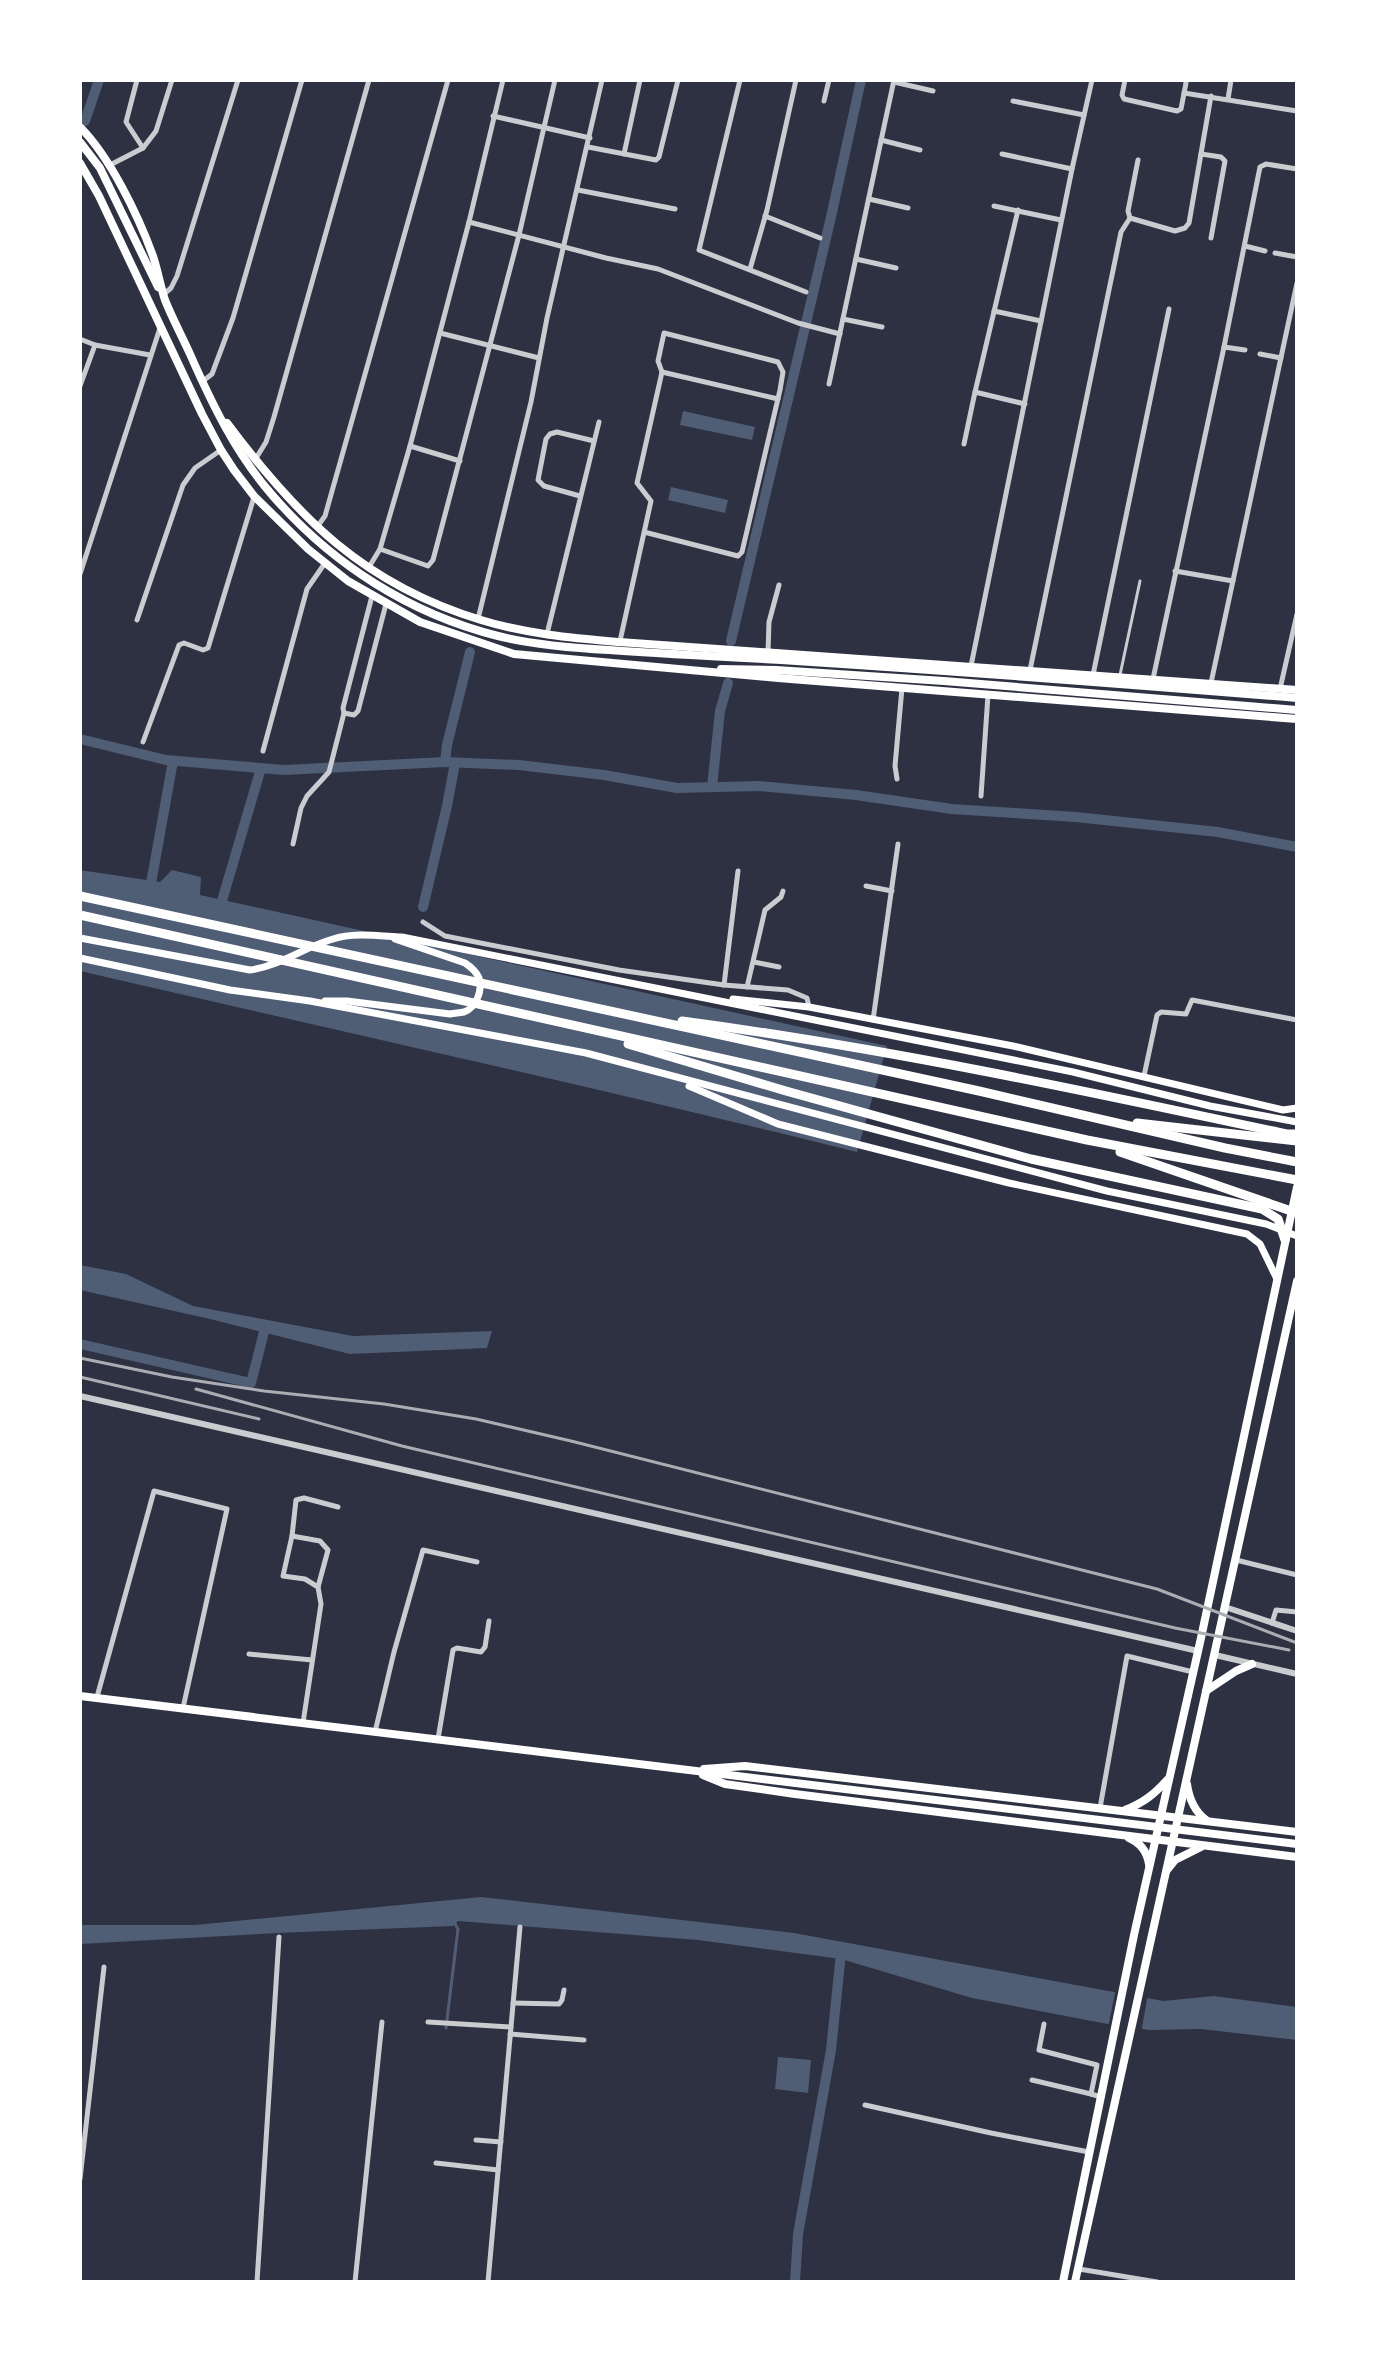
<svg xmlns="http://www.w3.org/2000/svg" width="1377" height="2362" font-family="'Roboto Serif',serif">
	<rect width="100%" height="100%" fill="#2d3142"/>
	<g fill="#4f5d75">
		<path d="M 683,411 L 755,427 L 752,440 L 680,425 Z"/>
		<path d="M 671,487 L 728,500 L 725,513 L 668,500 Z"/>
		<path d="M 80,870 L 160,882 L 172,870 L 201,877 L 200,895 L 887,1046 L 857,1152 C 599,1088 339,1031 80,971 Z"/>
		<path d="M 80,1265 L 126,1274 L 193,1306 L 353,1336 L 492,1331 L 487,1348 L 350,1354 L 210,1319 L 80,1290 Z"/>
		<path d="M 481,1897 L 794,1933 L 1163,2001 L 1214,1996 L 1297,2007 L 1297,2040 L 1201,2029 L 1149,2030 L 1102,2023 L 972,1998 L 841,1959 L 698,1940 L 458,1921 L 453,1926 L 277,1933 L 80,1944 L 80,1925 L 195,1925 Z"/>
		<path d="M 778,2057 L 811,2060 L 808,2093 L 775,2089 Z"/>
	</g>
	<path fill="#2d3142" d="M 1116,1988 L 1148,1994 L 1141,2033 L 1108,2028 Z"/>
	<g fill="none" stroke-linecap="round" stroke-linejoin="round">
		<path stroke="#4f5d75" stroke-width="3" d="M 446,2028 L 458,1929 L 454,1922"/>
		<g stroke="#4f5d75" stroke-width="10">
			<path d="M 85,121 L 99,80"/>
			<path d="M 731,641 L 831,217 L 861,80"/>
			<path d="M 80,739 L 166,760 L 284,770 L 445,762 L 519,765 L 604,775 L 677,788 L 759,786 L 856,795 L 952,809 L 1076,817 L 1218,832 L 1297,847"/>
			<path d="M 445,762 L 447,745 L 470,652"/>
			<path d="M 712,787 L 720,711 L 728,683"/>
			<path d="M 150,889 L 173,761"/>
			<path d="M 423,907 L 447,806 L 455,763"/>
			<path d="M 219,911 L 261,768"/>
			<path d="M 80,1344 L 251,1383 L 264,1332"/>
			<path d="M 795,2282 L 798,2234 L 831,2050 L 841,1953"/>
		</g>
		<path stroke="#caccd0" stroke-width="3" d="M 1120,675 L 1140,581"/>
		<g stroke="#caccd0" stroke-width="5">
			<path d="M 137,80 L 126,122 L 143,148"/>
			<path d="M 740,80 L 699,250 L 806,292"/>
			<path d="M 1125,80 L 1122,95 L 1124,99 L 1177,111 L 1181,109 L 1186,83 L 1185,80"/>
			<path d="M 894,82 L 933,91"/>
			<path d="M 1184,93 L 1297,111"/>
			<path d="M 1228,99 L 1231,80"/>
			<path d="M 824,101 L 829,80"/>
			<path d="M 1013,101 L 1084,115"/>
			<path d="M 493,116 L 590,138"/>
			<path d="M 881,140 L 920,150"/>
			<path d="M 588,147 L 656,160 L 659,157 L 678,80"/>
			<path d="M 624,154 L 640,80"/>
			<path d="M 1002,154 L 1072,169"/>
			<path d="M 1201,154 L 1221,157 L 1225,161 L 1211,238"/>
			<path d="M 1138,160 L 1128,211 L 1130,218 L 1175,231 L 1185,228 L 1189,223 L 1211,96"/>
			<path d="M 110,165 L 143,148 L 156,131 L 172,80"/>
			<path d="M 578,190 L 675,209"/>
			<path d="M 869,199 L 908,208"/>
			<path d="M 994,206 L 1061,220"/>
			<path d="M 765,216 L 820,238"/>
			<path d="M 469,222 L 606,258 L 658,269 L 798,323 L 840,334"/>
			<path d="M 1245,246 L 1265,251"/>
			<path d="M 1275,253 L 1297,257"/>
			<path d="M 856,259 L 896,268"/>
			<path d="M 750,269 L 767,210 L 796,80"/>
			<path d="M 164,294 L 171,288 L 177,276 L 238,80"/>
			<path d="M 994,311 L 1041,321"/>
			<path d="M 843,319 L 882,327"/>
			<path d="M 440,333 L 539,358"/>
			<path d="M 80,339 L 95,345 L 150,355"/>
			<path d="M 1224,347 L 1245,350"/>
			<path d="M 1260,354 L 1281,358"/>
			<path d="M 662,372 L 778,399"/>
			<path d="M 203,381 L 212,374 L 233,318 L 302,80"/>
			<path d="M 829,384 L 894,80"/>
			<path d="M 80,386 L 95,345"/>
			<path d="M 975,392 L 1018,210"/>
			<path d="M 964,444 L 975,392 L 1025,404"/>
			<path d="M 410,446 L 460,461"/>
			<path d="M 255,460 L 266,442 L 274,417 L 369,80"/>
			<path d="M 580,496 L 544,486 L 538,480 L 546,439 L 550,434 L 557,432 L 594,441"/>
			<path d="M 317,527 L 325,516 L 448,80"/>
			<path d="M 380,549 L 428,566 L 433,560 L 519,235 L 555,80"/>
			<path d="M 369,567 L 380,549 L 410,446 L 469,222 L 503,80"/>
			<path d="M 1175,571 L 1233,581"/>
			<path d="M 80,574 L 160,328"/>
			<path d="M 372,596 L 343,708 L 344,713 L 354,715 L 358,711 L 386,604"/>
			<path d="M 478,619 L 531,402 L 547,318 L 602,80"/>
			<path d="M 137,620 L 183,485 L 195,468 L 221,450"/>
			<path d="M 547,634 L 599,422"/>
			<path d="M 620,641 L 651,501 L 637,483 L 662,372 L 658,361 L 664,333 L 778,362 L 783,372 L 780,390 L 742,552 L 738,556 L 644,532"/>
			<path d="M 768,652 L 769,622 L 779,585"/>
			<path d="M 971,666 L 1072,169 L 1092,80"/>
			<path d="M 1030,670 L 1121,232 L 1130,218"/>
			<path d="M 1093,675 L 1169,309"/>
			<path d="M 1153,679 L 1224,347 L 1260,167 L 1266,164 L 1297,169"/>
			<path d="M 1211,683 L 1297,283"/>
			<path d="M 1280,689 L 1297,614"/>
			<path d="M 143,742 L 179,645 L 184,643 L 203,650 L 208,648 L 254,497"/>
			<path d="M 263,751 L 307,589 L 325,563"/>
			<path d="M 897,779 L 895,766 L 902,688"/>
			<path d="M 981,796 L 988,695"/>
			<path d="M 293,844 L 301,808 L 307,796 L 329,772 L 344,713"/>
			<path d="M 866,886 L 892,891"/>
			<path d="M 423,922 L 445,936 L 619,970 L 724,985 L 788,990 L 807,998 L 809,1007"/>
			<path d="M 754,962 L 779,967"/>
			<path d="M 724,985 L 738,871"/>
			<path d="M 747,987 L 765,910 L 781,897 L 783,891"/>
			<path d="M 873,1020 L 898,844"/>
			<path d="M 1144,1076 L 1157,1015 L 1161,1012 L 1186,1014 L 1192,1000 L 1297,1020"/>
			<path d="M 292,1536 L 320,1541 L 328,1550 L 318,1587"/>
			<path d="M 1236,1560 L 1297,1575"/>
			<path d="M 1272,1623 L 1276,1610 L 1297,1612"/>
			<path d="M 249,1654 L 312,1660"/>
			<path d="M 97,1697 L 154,1491 L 227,1509 L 183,1708"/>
			<path d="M 303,1723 L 321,1604 L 318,1587 L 305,1579 L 283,1576 L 292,1536 L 296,1500 L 304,1498 L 338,1507"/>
			<path d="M 375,1732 L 394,1652 L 423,1550 L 477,1562"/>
			<path d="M 438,1739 L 453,1650 L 457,1648 L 481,1652 L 485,1647 L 489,1621"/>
			<path d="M 1100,1808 L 1127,1656 L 1193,1672"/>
			<path d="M 513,2003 L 559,2004 L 562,2000 L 564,1990"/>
			<path d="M 428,2022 L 511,2027"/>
			<path d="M 1044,2024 L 1039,2050 L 1097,2065 L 1091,2094 L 1101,2097"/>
			<path d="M 510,2034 L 584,2040"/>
			<path d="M 1032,2080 L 1091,2094"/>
			<path d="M 865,2105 L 991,2133 L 1089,2152"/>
			<path d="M 476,2140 L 501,2142"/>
			<path d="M 436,2163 L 498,2170"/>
			<path d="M 80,2179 L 104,1967"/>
			<path d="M 1079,2269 L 1157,2282"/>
			<path d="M 257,2282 L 279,1937"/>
			<path d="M 355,2282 L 382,2022"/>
			<path d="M 488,2282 L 520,1927"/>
		</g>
		<g stroke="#caccd0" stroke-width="6">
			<path d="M 80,1396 L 1198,1651"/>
			<path d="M 1225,1607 L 1297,1631"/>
			<path d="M 1215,1655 L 1297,1674"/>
		</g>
		<g stroke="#fff" stroke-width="7">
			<path d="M 80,938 L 250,970 C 280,966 304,947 333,939 C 354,932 380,936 402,937 L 1073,1072 L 1210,1106 L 1297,1122"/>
			<path d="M 80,958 L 230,990 L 310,1001 L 586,1053 L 1107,1191 L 1266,1224 L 1297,1236"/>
			<path d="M 733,999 L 809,1007 L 1013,1046 L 1283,1110 L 1297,1108"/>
			<path d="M 325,1001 L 347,1001 L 450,1014 C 455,1013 459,1013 464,1012 C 476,1008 483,990 479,978 C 476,971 471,967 465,963 L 395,939"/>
			<path d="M 689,1086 L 778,1124 L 1009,1183 L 1247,1234 L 1260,1244 L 1277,1279"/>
		</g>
		<g stroke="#fff" stroke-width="8">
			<path d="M 80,127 C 110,157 138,215 153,256 C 158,271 160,285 165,300 C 172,318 182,336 190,354 C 212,404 236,454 273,496 C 332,564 410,614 498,636 C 534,645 572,648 609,650 C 667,654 724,657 781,660 C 953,671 1125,684 1297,698"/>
			<path d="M 80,142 L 100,168 L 158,287"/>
			<path d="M 80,163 L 99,196 L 202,414 L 221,450 L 234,470 L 254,496 L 308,549 L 348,581 L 420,622 L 514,654 L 778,678 L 1297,719"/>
			<path d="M 227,423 C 298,518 365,585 481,620 C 526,634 573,638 619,642 L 1297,690"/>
			<path d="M 721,669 L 776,670 L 944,681 L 1297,710"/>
			<path d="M 1206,1691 L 1236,1671 L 1252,1664"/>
			<path d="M 80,1696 L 1297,1844"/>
			<path d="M 704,1769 L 745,1766 L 1297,1832"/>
			<path d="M 703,1775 L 725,1784 L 795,1794 L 1297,1857"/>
			<path d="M 1187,1784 C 1189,1798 1194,1811 1206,1820"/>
			<path d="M 1125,1810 C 1143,1803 1155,1794 1168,1779"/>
			<path d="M 1129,1838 C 1141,1843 1147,1852 1149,1864"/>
			<path d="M 1167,1870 L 1175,1860 L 1201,1847"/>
			<path d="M 1063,2282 L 1134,1935 L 1201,1638 L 1297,1187"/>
			<path d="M 1075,2282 L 1297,1281"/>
		</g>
		<g stroke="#fff" stroke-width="9">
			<path d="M 80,896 L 979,1091 L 1225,1148 L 1297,1162"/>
			<path d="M 80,915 L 1087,1140 L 1297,1180"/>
			<path d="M 682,1021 C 886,1048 1086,1091 1287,1134 L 1297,1134"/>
			<path d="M 628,1044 L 786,1091 L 1031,1159 L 1262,1209 L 1278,1219 L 1285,1240"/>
			<path d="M 1137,1123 L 1297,1141"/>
			<path d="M 1120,1152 L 1297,1213"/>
		</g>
		<g stroke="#abadb3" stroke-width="3">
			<path d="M 80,1358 L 172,1377 L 264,1391 L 384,1404 L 476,1419 L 571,1441 L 1157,1589 L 1297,1643"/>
			<path d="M 80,1377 L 259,1419"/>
			<path d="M 196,1389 L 402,1446 L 1175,1628 L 1289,1650"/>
		</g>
	</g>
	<rect width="1377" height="2362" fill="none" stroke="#ffffff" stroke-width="164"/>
</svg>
